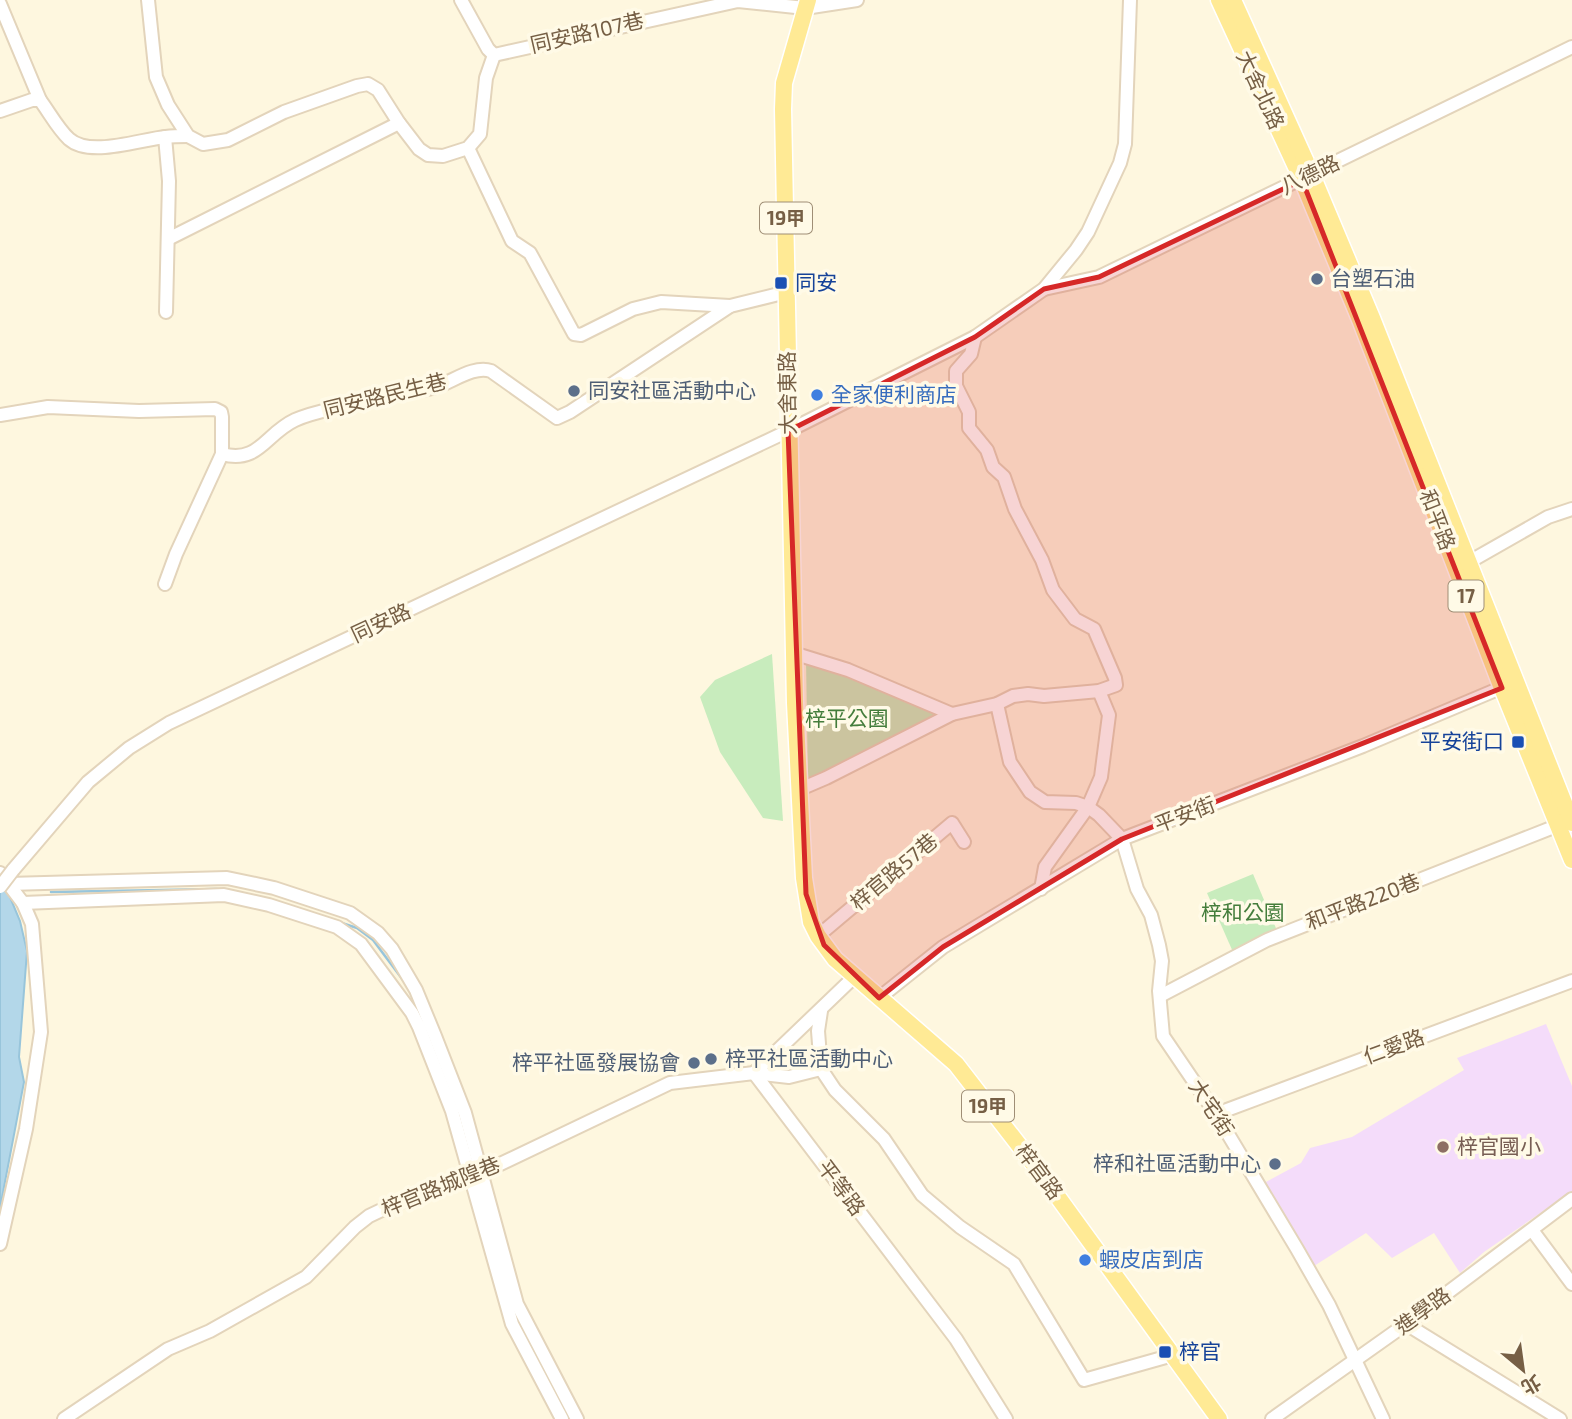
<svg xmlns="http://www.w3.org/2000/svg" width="1572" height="1419" font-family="'Exo 2','Noto Sans TC',sans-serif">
	<rect width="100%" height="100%" fill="#fef7df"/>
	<path fill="#f4dcfa" d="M 1546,1024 L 1572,1086 L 1572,1191 L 1484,1252 L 1460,1273 L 1434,1233 L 1392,1258 L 1366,1233 L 1314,1266 L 1264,1183 L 1301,1163 L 1310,1148 L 1352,1137 L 1464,1070 L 1457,1058 Z"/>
	<g fill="#c8ecbd">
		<path d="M 772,654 L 783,821 L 763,818 L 720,752 L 700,697 L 715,680 Z"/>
		<path d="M 806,659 L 943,715 L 808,781 Z"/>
		<path d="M 1253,874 L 1278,933 L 1233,952 L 1207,893 Z"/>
	</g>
	<path fill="#b3d7e9" stroke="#98c5db" stroke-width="2" d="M 0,884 L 10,897 L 20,921 L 27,951 L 19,1057 L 24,1082 L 0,1208 Z"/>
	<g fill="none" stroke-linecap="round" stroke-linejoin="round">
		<g stroke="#98c5db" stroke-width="2.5">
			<path d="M 51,892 L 217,889"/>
			<path d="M 275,901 L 357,928 L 373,940 L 406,984"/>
		</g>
		<g stroke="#e3d4bb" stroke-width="16">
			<g id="minor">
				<path d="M 148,0 L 156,77 L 168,105 L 188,136 L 203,144 L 228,140 L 284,112 L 357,86 L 368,84 L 378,90 L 399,123 L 419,149 L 428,155 L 443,156 L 468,148 L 480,134 L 486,78 L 494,55"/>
				<path d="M 461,0 L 488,49 L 494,55"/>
				<path d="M 0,4 L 40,100"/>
				<path d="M 494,55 L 729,3 L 738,1 L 805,8 L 857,0"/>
				<path d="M 0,111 L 32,100 L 40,100 C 49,112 58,129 69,139 C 90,158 141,139 166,137 C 173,136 180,136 188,136"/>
				<path d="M 165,137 L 169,181 L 166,312"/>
				<path d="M 468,148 L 512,241 L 530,253 L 574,334 L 581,335 L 633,309 L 661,302 L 730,306"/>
				<path d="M 168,239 L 399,123"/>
				<path d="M 1044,289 L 1099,277 L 1572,47"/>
				<path d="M 0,415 L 48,407 L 139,411 L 215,409 L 221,412 L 222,417 L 222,454 C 259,464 265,434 295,420 C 313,412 333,409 352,404 C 359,402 365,398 372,397 C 393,393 415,393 436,387 C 452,382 474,365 491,371 L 557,418 L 570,412 L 730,306 L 787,292"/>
				<path d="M 1469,562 L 1548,517 L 1572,509"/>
				<path d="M 165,584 L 176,554 L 222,454"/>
				<path d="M 793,653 L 848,670 L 952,714"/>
				<path d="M 997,704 L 1010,762 L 1030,792 L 1045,802 L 1076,803 L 1088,807 L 1099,815 L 1122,839 L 1137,889 L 1151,915 L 1159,945 L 1162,961 L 1159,991 L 1163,1036 L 1216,1114 L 1297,1249 L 1329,1305 L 1383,1419"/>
				<path d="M 798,790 L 826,778 L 952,714 L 997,704 L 1013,696 L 1028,694 L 1044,696 L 1099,691 L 1116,685 L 1115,678 L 1094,629 L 1075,619 L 1053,590 L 1042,560 L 1015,509 L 1004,477 L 993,467 L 987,450 L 969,428 L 969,412 L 956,386 L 956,371 L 971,354 L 975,337"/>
				<path d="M 13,870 L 88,782 L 129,748 L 169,723 L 788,431 L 975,337 L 1044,289 L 1076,250 L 1088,232 L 1120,163 L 1125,144 L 1130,0"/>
				<path d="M 0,873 L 23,903 L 32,924 L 41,1032 L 26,1129 L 0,1244"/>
				<path d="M 8,884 L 227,878 L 274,888 L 350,913 L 378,933 L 392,949 L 416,990 L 435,1036 L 465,1113 L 517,1304 L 577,1419"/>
				<path d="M 1041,889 L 1045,867 L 1088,807 L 1101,777 L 1109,715 L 1099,691"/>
				<path d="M 23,903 L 224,895 L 269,905 L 337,927 L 361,944 L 412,1013 L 419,1027 L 452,1111 L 512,1324 L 562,1419"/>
				<path d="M 818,936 L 952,823 L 964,842"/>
				<path d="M 854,977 L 754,1073 L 956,1339 L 1006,1419"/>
				<path d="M 1160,996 L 1267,940 L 1564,823"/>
				<path d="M 879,998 L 943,947 L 1122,839 L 1363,746 L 1510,684"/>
				<path d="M 821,1011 L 818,1031 L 821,1069 L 835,1090 L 884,1139 L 922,1195 L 960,1227 L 1014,1264 L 1084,1380 L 1173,1355"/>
				<path d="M 1216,1114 L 1572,981"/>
				<path d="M 1532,1230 L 1572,1284"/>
				<path d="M 1406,1324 L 1560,1419"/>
				<path d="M 64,1419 L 168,1349 L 210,1331 L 306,1277 L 355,1227 L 369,1216 L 390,1206 L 494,1167 L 670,1083 L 754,1073 L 789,1077 L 821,1069"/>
				<path d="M 1272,1419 L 1406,1324 L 1572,1199"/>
			</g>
		</g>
		<g stroke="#fff" stroke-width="19">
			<g id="major">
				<path d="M 808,0 L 784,83 L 783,109 L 795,703 L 804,878 L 811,922 L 818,936 L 835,959 L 956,1064 L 1039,1171 L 1219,1419"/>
				<path d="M 1219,0 L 1302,180 L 1361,322 L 1502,688 L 1572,860"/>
				<path d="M 1233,0 L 1312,175 L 1372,318 L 1572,823"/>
			</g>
		</g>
		<use href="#minor" stroke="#fff" stroke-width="12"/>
		<use href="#major" stroke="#ffea95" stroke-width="16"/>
		<g stroke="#e3d4bb" stroke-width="16" stroke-linecap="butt">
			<path id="minor-bridge" d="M 0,887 L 13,870"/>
		</g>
		<use href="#minor-bridge" stroke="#fff" stroke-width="12"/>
	</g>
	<path fill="#d62828" fill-opacity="0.2" stroke="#d62828" stroke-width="5" stroke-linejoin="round" d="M 1302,180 L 1502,688 L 1122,839 L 943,947 L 879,998 L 824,945 L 806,894 L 788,431 L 975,337 L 1044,289 L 1099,277 Z"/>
	<g fill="#5c6f8a" stroke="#fffae7" stroke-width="2.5">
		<circle cx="1317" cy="279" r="7"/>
		<circle cx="574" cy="391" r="7"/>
		<circle cx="711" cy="1059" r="7"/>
		<circle cx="694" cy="1063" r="7"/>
		<circle cx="1275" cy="1164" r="7"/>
	</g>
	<g fill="#1a4fb4" stroke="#fffae7" stroke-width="2.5">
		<rect x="774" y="276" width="14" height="14" rx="3.5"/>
		<rect x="1511" y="735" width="14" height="14" rx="3.5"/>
		<rect x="1158" y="1345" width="14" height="14" rx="3.5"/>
	</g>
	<g fill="#3f7fe0" stroke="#fffae7" stroke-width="2.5">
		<circle cx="817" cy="395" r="7"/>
		<circle cx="1085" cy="1260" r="7"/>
	</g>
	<circle fill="#8d6e63" stroke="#fffae7" stroke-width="2.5" cx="1443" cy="1147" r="7"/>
	<g text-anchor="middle" stroke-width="7" stroke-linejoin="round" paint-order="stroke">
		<g fill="#fffae7" stroke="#9f8e76" stroke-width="2">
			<rect x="760" y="202.5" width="52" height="31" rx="5"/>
			<rect x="1448.5" y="580.5" width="35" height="31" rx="5"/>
			<rect x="962" y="1090.5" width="52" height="31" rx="5"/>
		</g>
		<g font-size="19" font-weight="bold" fill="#765f45">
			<text x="786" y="225">19甲</text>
			<text x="1466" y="603">17</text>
			<text x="988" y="1113">19甲</text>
		</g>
		<g font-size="21" fill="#765f45" stroke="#fffae7">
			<text transform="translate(587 33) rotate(-13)" y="7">同安路107巷</text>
			<text transform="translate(1260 90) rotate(65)" y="7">大舍北路</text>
			<text transform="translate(1310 175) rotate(-26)" y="7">八德路</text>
			<text transform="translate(788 393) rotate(-91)" y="7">大舍東路</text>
			<text transform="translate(385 396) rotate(-14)" y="7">同安路民生巷</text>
			<text transform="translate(1437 520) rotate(69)" y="7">和平路</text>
			<text transform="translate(381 623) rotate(-25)" y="7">同安路</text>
			<text transform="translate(1185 815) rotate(-21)" y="7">平安街</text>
			<text transform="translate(894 872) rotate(-40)" y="7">梓官路57巷</text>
			<text transform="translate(1363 902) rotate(-21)" y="7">和平路220巷</text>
			<text transform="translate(1394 1047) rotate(-20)" y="7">仁愛路</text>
			<text transform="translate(1211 1108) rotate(57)" y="7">大宅街</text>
			<text transform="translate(1039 1172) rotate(53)" y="7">梓官路</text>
			<text transform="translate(441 1187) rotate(-22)" y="7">梓官路城隍巷</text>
			<text transform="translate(841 1188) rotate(53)" y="7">平等路</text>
			<text transform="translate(1423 1311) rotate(-36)" y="7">進學路</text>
		</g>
		<g font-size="21" fill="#4e5e75" stroke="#fffae7" text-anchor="start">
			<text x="1331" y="286">台塑石油</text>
			<text x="588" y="398">同安社區活動中心</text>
			<text x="725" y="1066">梓平社區活動中心</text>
			<text x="680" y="1070" text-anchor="end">梓平社區發展協會</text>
			<text x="1261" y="1171" text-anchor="end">梓和社區活動中心</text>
		</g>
		<g font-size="21" fill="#164399" stroke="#fffae7" text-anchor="start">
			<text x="795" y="290">同安</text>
			<text x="1504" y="749" text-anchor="end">平安街口</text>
			<text x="1179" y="1359">梓官</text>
		</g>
		<g font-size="21" fill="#366cbe" stroke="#fffae7" text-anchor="start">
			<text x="831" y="402">全家便利商店</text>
			<text x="1099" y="1267">蝦皮店到店</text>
		</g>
		<g font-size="21" fill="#447d3c" stroke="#fffae7">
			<text x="847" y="726">梓平公園</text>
			<text x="1243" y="920">梓和公園</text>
		</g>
		<g font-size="21" fill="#785e54" stroke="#fffae7" text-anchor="start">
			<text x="1457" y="1154">梓官國小</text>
		</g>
	</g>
	<g transform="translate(1523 1370) rotate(151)" stroke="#fffae7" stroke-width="5" paint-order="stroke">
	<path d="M0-5L12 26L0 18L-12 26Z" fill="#765f45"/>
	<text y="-10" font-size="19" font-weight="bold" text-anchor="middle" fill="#765f45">北</text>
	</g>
</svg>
